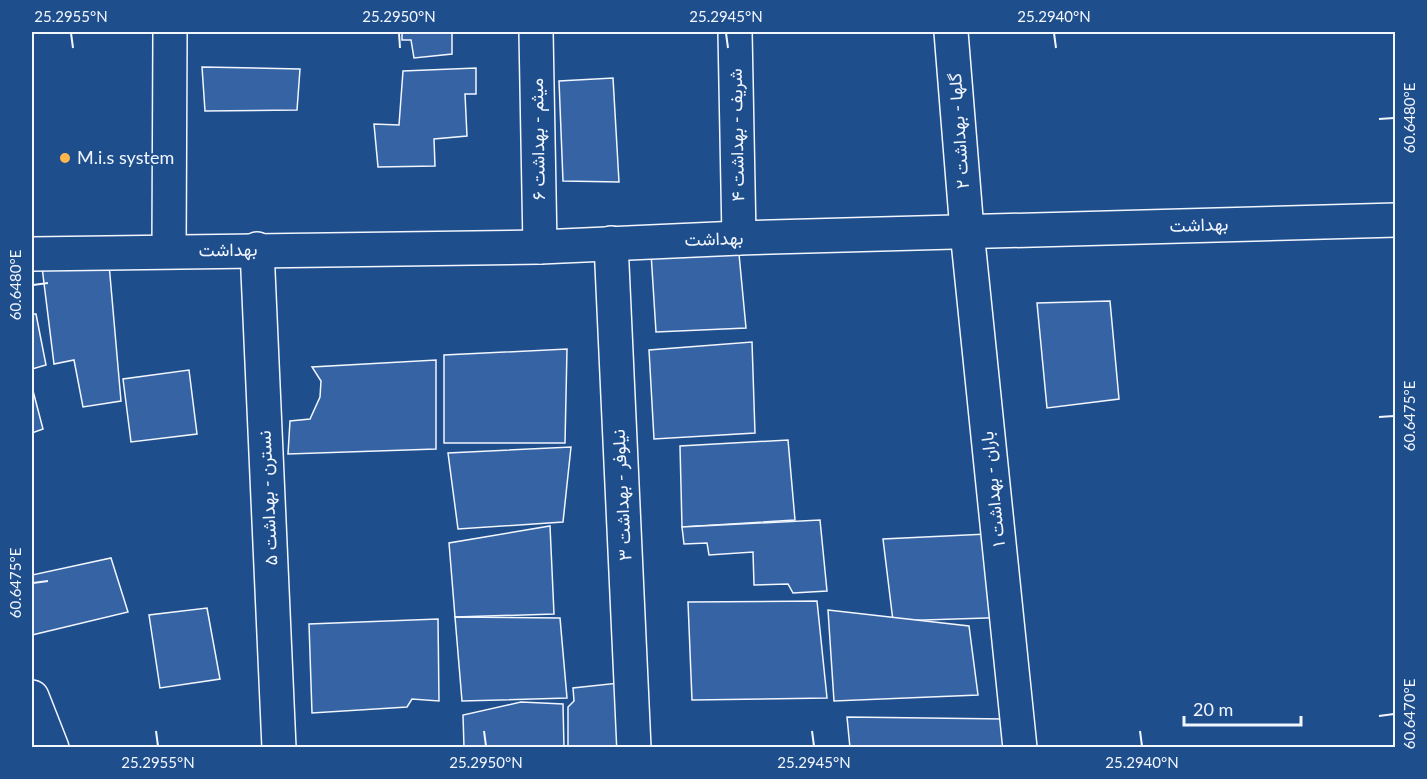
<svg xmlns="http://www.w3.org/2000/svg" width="1427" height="779" font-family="Lato,Vazirmatn,sans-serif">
	<rect width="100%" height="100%" fill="#1f4e8c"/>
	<g fill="#3563a3" stroke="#f2f6ff" stroke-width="1.5">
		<path d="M 402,32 L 452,32 L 452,54 L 414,58 L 411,40 L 402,40 Z"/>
		<path d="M 202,67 L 300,69 L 297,110 L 205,111 Z"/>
		<path d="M 476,68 L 476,94 L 465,94 L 467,136 L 434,139 L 435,166 L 378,167 L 374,124 L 399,125 L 403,71 Z"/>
		<path d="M 613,78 L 619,182 L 563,181 L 559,81 Z"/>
		<path d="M 651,253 L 739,254 L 746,328 L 656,332 Z"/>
		<path d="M 109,264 L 121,401 L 83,407 L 74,360 L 54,364 L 42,267 Z"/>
		<path d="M 1110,301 L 1119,399 L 1047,408 L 1037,303 Z"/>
		<path d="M 32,314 L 36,314 L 46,365 L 32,369 Z"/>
		<path d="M 752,342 L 755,433 L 654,439 L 649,350 Z"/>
		<path d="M 567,349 L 565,443 L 444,443 L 444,355 Z"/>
		<path d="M 436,360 L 436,449 L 288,454 L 290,421 L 310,419 L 320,397 L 321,381 L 312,367 Z"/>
		<path d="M 189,370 L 197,434 L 131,442 L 123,379 Z"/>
		<path d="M 32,387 L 43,429 L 32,433 Z"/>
		<path d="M 788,440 L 795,520 L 682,527 L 680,446 Z"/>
		<path d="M 571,447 L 563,522 L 458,529 L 448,453 Z"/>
		<path d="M 820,520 L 827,591 L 793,593 L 788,584 L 754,585 L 753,552 L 709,555 L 707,543 L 684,544 L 682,527 Z"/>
		<path d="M 550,526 L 554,614 L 455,617 L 449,543 Z"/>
		<path d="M 1008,533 L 1019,617 L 893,621 L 883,539 Z"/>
		<path d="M 111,558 L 128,612 L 32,635 L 32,575 Z"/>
		<path d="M 817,601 L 827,698 L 692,700 L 688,602 Z"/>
		<path d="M 207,608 L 220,679 L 160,688 L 149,615 Z"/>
		<path d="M 828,610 L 969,626 L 978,695 L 834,701 Z"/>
		<path d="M 455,617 L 560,618 L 567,698 L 462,701 Z"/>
		<path d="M 438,619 L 439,701 L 412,699 L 407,707 L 312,713 L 309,624 Z"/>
		<path d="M 619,683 L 619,747 L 568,748 L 568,707 L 574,701 L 573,688 Z"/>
		<path d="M 521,702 L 563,704 L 564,748 L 464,748 L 463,715 Z"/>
		<path d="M 847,717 L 1005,719 L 1010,748 L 850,748 Z"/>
	</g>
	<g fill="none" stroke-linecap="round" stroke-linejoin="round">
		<g stroke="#f2f6ff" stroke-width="36">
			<g id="minor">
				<path d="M 536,32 L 540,247"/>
				<path d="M 735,32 L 739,238"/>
				<path d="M 951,32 L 967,231 L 1020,748"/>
				<path d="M 611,243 L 634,748"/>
				<path d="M 257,249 L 279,748"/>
				<path d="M 169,251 L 170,32"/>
				<path d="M 32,254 L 540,247 L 739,238 L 1396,220"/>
				<path d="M 32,697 L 52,748"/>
			</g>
		</g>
		<use href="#minor" stroke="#1f4e8c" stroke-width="33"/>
	</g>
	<path fill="none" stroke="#f2f6ff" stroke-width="2" d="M 71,33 L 73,48M 399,33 L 400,48M 726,33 L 728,48M 1054,33 L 1056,48M 1379,119 L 1394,118M 33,285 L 48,283M 1379,417 L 1394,416M 33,583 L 48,581M 1379,716 L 1394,714M 156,731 L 158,746M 484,731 L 486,746M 812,731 L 814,746M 1140,731 L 1142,746"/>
	<circle fill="#ffb74d" stroke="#1f4e8c" stroke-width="2" cx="65" cy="158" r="6"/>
	<g text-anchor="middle" stroke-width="4.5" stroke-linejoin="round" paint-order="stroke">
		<g font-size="18" fill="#f2f6ff" stroke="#1f4e8c">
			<text transform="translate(959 131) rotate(-94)" y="6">گلها - بهداشت ۲</text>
			<text transform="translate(737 135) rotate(-91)" y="6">شریف - بهداشت ۴</text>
			<text transform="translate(538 139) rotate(-91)" y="6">میثم - بهداشت ۶</text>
			<text transform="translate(1199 225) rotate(-2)" y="6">بهداشت</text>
			<text transform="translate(714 239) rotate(-2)" y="6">بهداشت</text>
			<text transform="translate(228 250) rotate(-1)" y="6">بهداشت</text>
			<text transform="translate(993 489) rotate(-96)" y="6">باران - بهداشت ۱</text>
			<text transform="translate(622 495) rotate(-93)" y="6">نیلوفر - بهداشت ۳</text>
			<text transform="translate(268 498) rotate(-93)" y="6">نسترن - بهداشت ۵</text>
		</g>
		<g font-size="18" fill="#f2f6ff" stroke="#1f4e8c" text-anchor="start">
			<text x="77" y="164">M.i.s system</text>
		</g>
	</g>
	<rect width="1427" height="779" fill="none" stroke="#1f4e8c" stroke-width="66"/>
	<path d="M1184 716v9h117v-9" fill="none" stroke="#f2f6ff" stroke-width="3"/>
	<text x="1193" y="716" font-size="18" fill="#f2f6ff" stroke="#1f4e8c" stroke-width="4.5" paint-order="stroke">20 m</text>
	<rect x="33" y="33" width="1361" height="713" fill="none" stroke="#f2f6ff" stroke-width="2"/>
	<g font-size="15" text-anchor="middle" fill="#f2f6ff">
		<text x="71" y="22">25.2955°N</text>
		<text x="399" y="22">25.2950°N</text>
		<text x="726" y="22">25.2945°N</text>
		<text x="1054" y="22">25.2940°N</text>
		<text transform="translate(1410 118) rotate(-90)" y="5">60.6480°E</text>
		<text transform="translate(16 285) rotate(-90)" y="5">60.6480°E</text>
		<text transform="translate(1410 416) rotate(-90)" y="5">60.6475°E</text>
		<text transform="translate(16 583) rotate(-90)" y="5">60.6475°E</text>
		<text transform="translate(1410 714) rotate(-90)" y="5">60.6470°E</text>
		<text x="158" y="768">25.2955°N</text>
		<text x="486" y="768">25.2950°N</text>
		<text x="814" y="768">25.2945°N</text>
		<text x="1142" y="768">25.2940°N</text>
	</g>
</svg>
